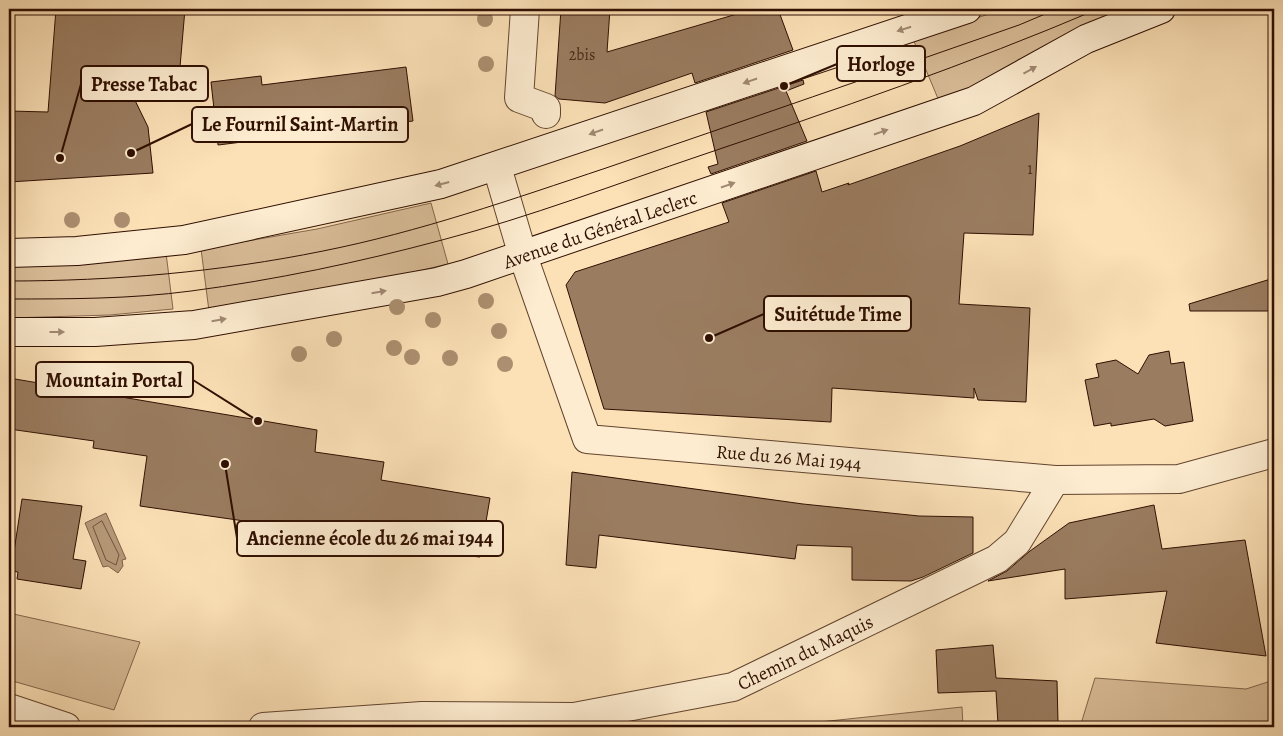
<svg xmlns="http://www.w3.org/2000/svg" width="1283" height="736" font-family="Alegreya,serif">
	<rect width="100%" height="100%" fill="#fce1b7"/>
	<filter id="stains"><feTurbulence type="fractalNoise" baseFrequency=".004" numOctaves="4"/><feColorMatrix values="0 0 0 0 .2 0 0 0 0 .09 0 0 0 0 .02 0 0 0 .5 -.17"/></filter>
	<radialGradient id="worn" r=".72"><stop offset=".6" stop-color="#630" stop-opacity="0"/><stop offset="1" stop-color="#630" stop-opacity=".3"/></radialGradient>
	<g fill="#d9bd98" stroke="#84664c">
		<path d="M 1004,9 L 1128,9 L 982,86 L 939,101 L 913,39 Z"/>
		<path d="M 431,203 L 448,264 L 333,291 L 209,311 L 201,249 L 317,229 Z"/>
		<path d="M 166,253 L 173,309 L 110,315 L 9,318 L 9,263 Z"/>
		<path d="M 9,613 L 140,642 L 114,710 L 9,680 Z"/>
		<path d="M 1095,678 L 1246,689 L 1274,680 L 1274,727 L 1080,727 Z"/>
		<path d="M 962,707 L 963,727 L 772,727 Z"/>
	</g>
	<path fill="#b69a79" stroke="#806249" d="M 106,513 L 126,559 L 122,560 L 123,566 L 118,573 L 108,566 L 103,567 L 85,523 Z"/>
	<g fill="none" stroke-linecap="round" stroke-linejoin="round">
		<path stroke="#72543d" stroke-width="1" d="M 102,521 L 119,555 L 116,565 L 106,560 L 93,527 Z"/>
	</g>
	<g fill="#9a7c60" stroke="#2f0f01">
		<path d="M 56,9 L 185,9 L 178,90 L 128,86 L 148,127 L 153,173 L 9,182 L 9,111 L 48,112 Z"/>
		<path d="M 561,9 L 610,9 L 607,52 L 754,9 L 778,9 L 793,50 L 695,83 L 692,73 L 605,103 L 559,99 L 555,96 Z"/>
		<path d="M 406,67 L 413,121 L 218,145 L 211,82 L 261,76 L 262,85 Z"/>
		<path d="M 803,80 L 804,84 L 786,91 L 807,141 L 711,174 L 708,167 L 718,164 L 706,112 Z"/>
		<path d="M 1039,113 L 1033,235 L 964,233 L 959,304 L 1030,308 L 1026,402 L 978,400 L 974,388 L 974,398 L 832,388 L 831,422 L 604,409 L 566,285 L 575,272 L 729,222 L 722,203 L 816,171 L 822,192 L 849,183 L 848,185 L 960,146 Z"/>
		<path d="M 1274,278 L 1274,311 L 1190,311 L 1189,304 Z"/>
		<path d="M 1169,351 L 1171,364 L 1184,362 L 1193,421 L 1165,426 L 1154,419 L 1111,426 L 1111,423 L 1094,426 L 1085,380 L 1099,377 L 1096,364 L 1116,360 L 1138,374 L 1149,355 Z"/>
		<path d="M 9,378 L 317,430 L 315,452 L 384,462 L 381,480 L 490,498 L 480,557 L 450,554 L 452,540 L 383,526 L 380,546 L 306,534 L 307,530 L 140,506 L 147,456 L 93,448 L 94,441 L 9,429 Z"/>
		<path d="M 572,472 L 803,504 L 919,516 L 973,517 L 973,553 L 923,577 L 911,581 L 852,580 L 852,547 L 797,545 L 795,559 L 599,535 L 596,568 L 566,565 Z"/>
		<path d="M 22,499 L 82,506 L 73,559 L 86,561 L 81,589 L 17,579 L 18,572 L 11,571 Z"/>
		<path d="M 1154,505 L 1162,549 L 1245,540 L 1266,656 L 1156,643 L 1167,591 L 1065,599 L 1065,569 L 988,581 L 1007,571 L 1030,551 L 1069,523 Z"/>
		<path d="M 993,645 L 996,678 L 1057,681 L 1058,722 L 998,724 L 996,691 L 938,693 L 936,650 Z"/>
	</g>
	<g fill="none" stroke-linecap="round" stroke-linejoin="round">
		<g stroke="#62442e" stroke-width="30">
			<g id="minor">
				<path d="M 525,9 L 519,98 L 546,108 L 546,114"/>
				<path d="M 497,167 L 523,256 L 587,439 L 1055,480 L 1179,479 L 1274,453"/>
				<path d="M 9,708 L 66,727"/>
				<path d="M 263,727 L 422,716 L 574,717 L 733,687 L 997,559 L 1017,542 L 1055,480"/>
			</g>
		</g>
		<g stroke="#2f0f01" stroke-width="30">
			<g id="secondary">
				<path d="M 9,253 L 77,251 L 184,240 L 441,184 L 967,9"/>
				<path d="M 9,332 L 95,332 L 194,325 L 437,282 L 466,274 L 974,101 L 1086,39 L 1161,9"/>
			</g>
		</g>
		<use href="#minor" stroke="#fdecd0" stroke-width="28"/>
		<use href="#secondary" stroke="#fdecd0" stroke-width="28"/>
		<g stroke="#2f0f01" stroke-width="1">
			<path d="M 9,281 C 113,281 220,272 323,251 C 419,232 513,199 606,168 C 744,121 881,73 1019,25 L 1057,9"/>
			<path d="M 9,299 C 69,299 131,299 191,291 C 275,280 360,262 442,240 C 530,217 616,184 702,155 C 835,110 969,64 1098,9"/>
		</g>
	</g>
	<g fill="#ac8f70">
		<circle cx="485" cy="19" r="8"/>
		<circle cx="486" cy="64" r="8"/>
		<circle cx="72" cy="220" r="8"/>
		<circle cx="122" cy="220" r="8"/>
		<circle cx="486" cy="301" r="8"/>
		<circle cx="397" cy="307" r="8"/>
		<circle cx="433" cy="320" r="8"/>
		<circle cx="499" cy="331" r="8"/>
		<circle cx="334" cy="339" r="8"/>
		<circle cx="394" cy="348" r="8"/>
		<circle cx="299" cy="354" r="8"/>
		<circle cx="412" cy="357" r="8"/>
		<circle cx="450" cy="358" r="8"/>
		<circle cx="505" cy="364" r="8"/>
	</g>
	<defs><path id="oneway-solid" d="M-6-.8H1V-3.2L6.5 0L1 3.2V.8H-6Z" transform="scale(1.25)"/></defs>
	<g fill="#a08973">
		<use href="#oneway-solid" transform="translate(904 29) rotate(162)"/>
		<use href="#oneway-solid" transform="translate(1030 70) rotate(-29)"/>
		<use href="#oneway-solid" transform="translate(750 81) rotate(161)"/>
		<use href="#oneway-solid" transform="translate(596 132) rotate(161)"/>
		<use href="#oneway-solid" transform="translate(881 132) rotate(-19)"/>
		<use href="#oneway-solid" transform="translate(442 184) rotate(165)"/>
		<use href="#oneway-solid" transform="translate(728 185) rotate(-19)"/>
		<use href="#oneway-solid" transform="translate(379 292) rotate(-10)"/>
		<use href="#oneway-solid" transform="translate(219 320) rotate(-10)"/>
		<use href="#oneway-solid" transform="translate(57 332)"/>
	</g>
	<g text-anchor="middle" stroke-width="5" stroke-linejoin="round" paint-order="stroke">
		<g font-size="16" fill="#4a2a19">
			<text x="582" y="60">2bis</text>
			<text x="1030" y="174">1</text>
		</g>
		<g font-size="19" fill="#2f0f01" stroke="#fdecd0">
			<text transform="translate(600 229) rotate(-19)" y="7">Avenue du Général Leclerc</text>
			<text transform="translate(789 457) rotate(5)" y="7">Rue du 26 Mai 1944</text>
			<text transform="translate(805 652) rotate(-26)" y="7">Chemin du Maquis</text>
		</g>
	</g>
	<path fill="none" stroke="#2f0f01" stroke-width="2" d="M784 86L837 64M60 158L81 84M131 153L192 124M709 338L764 314M258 421L193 380M225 464L237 538"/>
	<g fill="#2f0f01" stroke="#fdecd0" stroke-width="2">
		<circle cx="784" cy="86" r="5"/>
		<circle cx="60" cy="158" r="5"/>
		<circle cx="131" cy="153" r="5"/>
		<circle cx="709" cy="338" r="5"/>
		<circle cx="258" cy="421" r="5"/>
		<circle cx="225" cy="464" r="5"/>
	</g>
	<g fill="#fdecd0" stroke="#2f0f01" stroke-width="2">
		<rect x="837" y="46" width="88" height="35" rx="5"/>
		<rect x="81" y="66" width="127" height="35" rx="5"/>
		<rect x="192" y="107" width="216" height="35" rx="5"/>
		<rect x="764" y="296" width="147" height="35" rx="5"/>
		<rect x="36" y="362" width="157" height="35" rx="5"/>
		<rect x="237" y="521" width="266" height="35" rx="5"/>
	</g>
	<g font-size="20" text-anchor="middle" font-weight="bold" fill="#2f0f01">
		<text x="881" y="71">Horloge</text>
		<text x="144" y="91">Presse Tabac</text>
		<text x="300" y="131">Le Fournil Saint-Martin</text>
		<text x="838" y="321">Suitétude Time</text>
		<text x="114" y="387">Mountain Portal</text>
		<text x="370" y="545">Ancienne école du 26 mai 1944</text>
	</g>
	<rect width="1283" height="736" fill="none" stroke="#fce1b7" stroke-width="30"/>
	<rect x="10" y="10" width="1263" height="716" fill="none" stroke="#2f0f01" stroke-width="2.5"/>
	<rect x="15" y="15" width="1253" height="706" fill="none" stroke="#2f0f01"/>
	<rect width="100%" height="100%" filter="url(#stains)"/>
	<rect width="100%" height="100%" fill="url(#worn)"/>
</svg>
